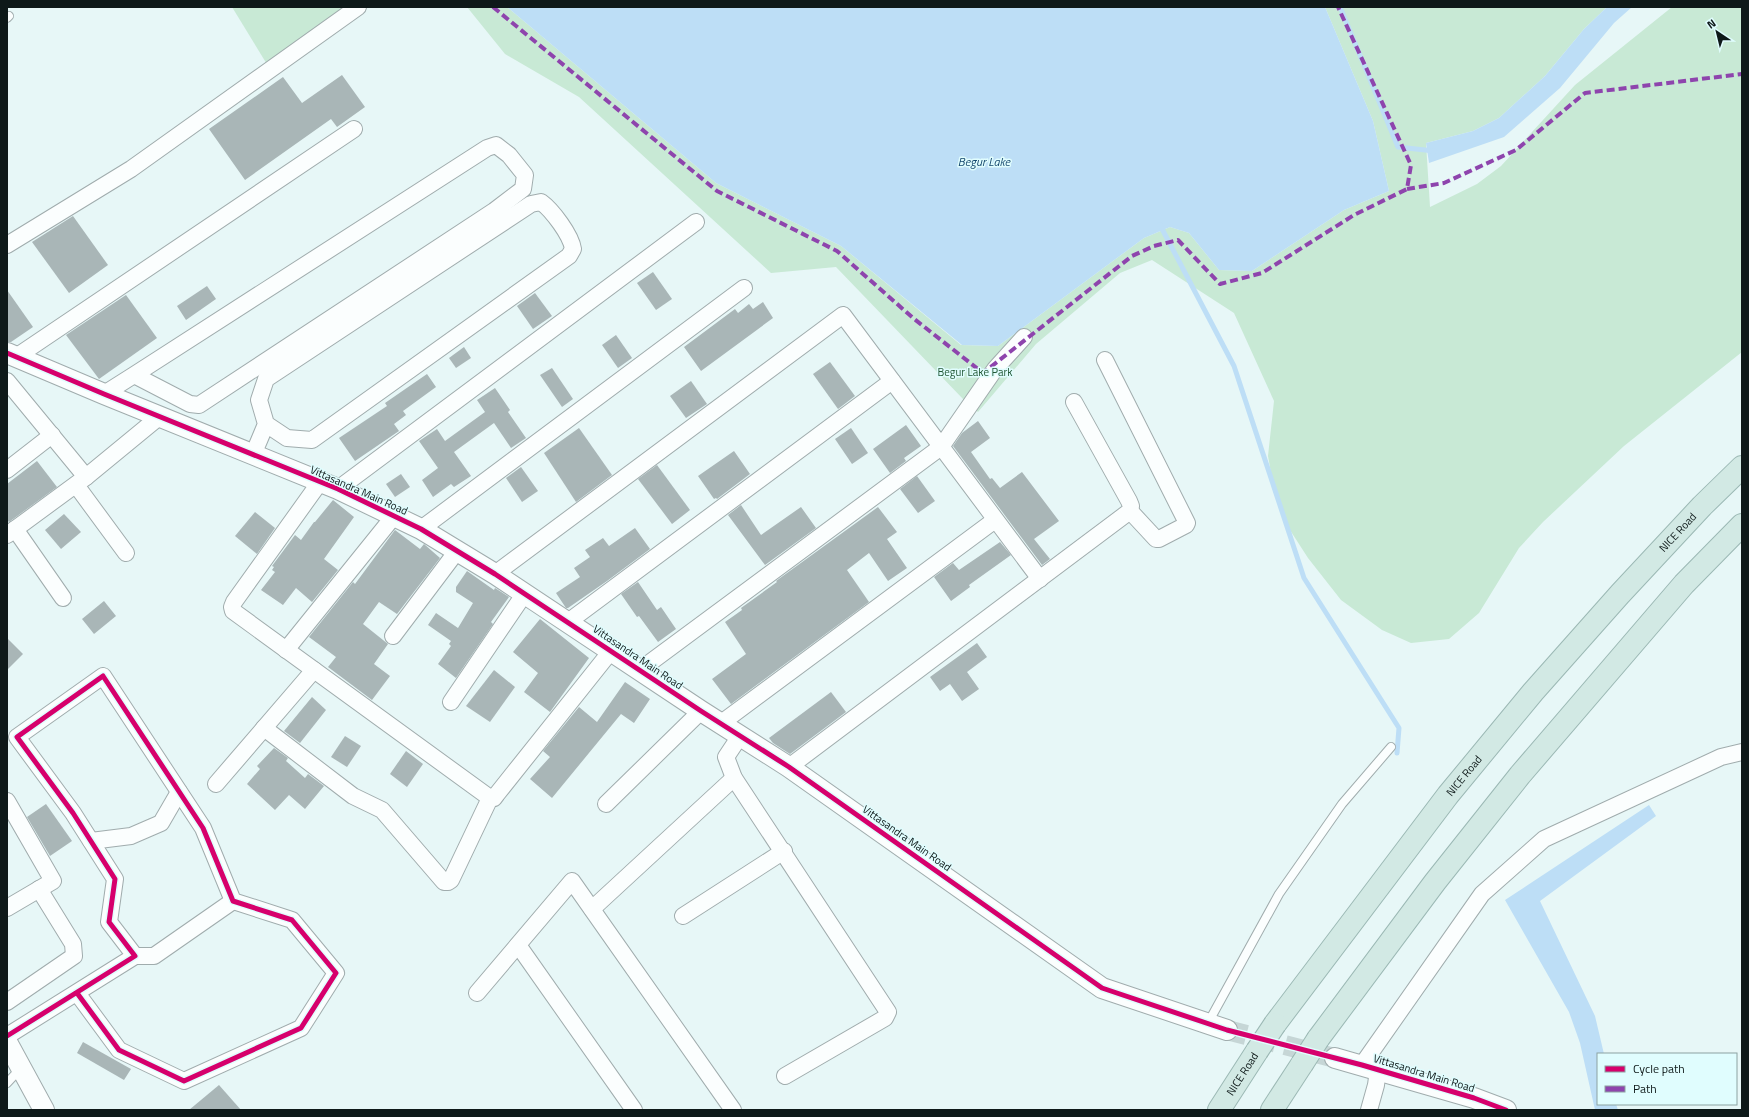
<svg xmlns="http://www.w3.org/2000/svg" width="1749" height="1117" font-family="'Titillium Web',sans-serif">
	<rect width="100%" height="100%" fill="#e7f7f7"/>
	<g fill="#c8e9d5">
		<path d="M 232,7 L 346,7 L 268,66 Z"/>
		<path d="M 467,7 L 507,7 L 716,183 L 841,246 L 961,345 L 998,346 L 1144,238 L 1170,227 L 1189,233 L 1219,270 L 1252,271 L 1344,210 L 1389,191 L 1373,121 L 1325,7 L 1607,7 L 1584,29 L 1545,76 L 1499,118 L 1473,131 L 1426,143 L 1430,207 L 1477,184 L 1501,166 L 1575,85 L 1672,7 L 1742,7 L 1742,352 L 1624,446 L 1543,522 L 1519,548 L 1479,613 L 1449,639 L 1411,643 L 1382,630 L 1341,600 L 1308,558 L 1288,527 L 1273,484 L 1268,456 L 1274,401 L 1234,313 L 1152,260 L 1120,273 L 1036,344 L 978,412 L 963,399 L 836,267 L 771,273 L 579,97 L 505,54 Z"/>
	</g>
	<g fill="#bddef6">
		<path d="M 507,7 L 1325,7 L 1373,121 L 1389,191 L 1344,210 L 1252,271 L 1219,270 L 1189,233 L 1170,227 L 1144,238 L 998,346 L 962,345 L 841,246 L 716,183 Z"/>
		<path d="M 1607,7 L 1632,7 L 1614,23 L 1560,88 L 1504,137 L 1429,163 L 1426,143 L 1473,131 L 1499,118 L 1545,76 L 1584,29 Z"/>
		<path d="M 1649,805 L 1656,816 L 1540,901 L 1595,1016 L 1604,1054 L 1598,1054 L 1598,1104 L 1616,1104 L 1618,1110 L 1595,1110 L 1580,1043 L 1569,1012 L 1505,900 Z"/>
	</g>
	<g fill="none" stroke-linecap="round" stroke-linejoin="round">
		<g stroke="#bddef6" stroke-width="5">
			<path d="M 1340,7 L 1398,147 L 1434,151"/>
			<path d="M 1160,225 L 1234,366 L 1304,578 L 1399,728 L 1397,753"/>
		</g>
	</g>
	<g fill="#a9b6b7">
		<path d="M 342,75 L 365,107 L 337,127 L 331,119 L 245,180 L 209,129 L 283,77 L 302,103 Z"/>
		<path d="M 73,216 L 108,265 L 69,293 L 32,242 Z"/>
		<path d="M 653,272 L 672,299 L 656,310 L 637,283 Z"/>
		<path d="M 207,286 L 216,299 L 186,320 L 177,306 Z"/>
		<path d="M 7,290 L 33,327 L 11,342 L 7,342 Z"/>
		<path d="M 535,293 L 552,316 L 533,329 L 517,306 Z"/>
		<path d="M 126,295 L 157,338 L 99,379 L 66,335 Z"/>
		<path d="M 763,302 L 773,318 L 701,371 L 684,347 L 735,309 L 738,313 L 749,304 L 753,309 Z"/>
		<path d="M 616,335 L 632,358 L 618,368 L 602,345 Z"/>
		<path d="M 464,347 L 471,358 L 456,368 L 449,358 Z"/>
		<path d="M 830,362 L 855,396 L 838,409 L 813,374 Z"/>
		<path d="M 552,368 L 573,399 L 562,407 L 540,375 Z"/>
		<path d="M 427,374 L 436,387 L 403,411 L 406,415 L 394,424 L 399,431 L 355,461 L 339,438 L 387,406 L 385,403 Z"/>
		<path d="M 691,381 L 707,404 L 686,418 L 670,396 Z"/>
		<path d="M 495,388 L 510,410 L 508,412 L 526,438 L 511,448 L 494,423 L 454,452 L 471,476 L 454,487 L 451,484 L 433,497 L 422,480 L 438,468 L 419,441 L 437,429 L 445,441 L 485,412 L 477,400 Z"/>
		<path d="M 978,421 L 990,438 L 971,452 L 990,479 L 992,478 L 1000,488 L 1022,472 L 1059,521 L 1034,539 L 1050,559 L 1042,565 L 953,446 L 962,433 Z"/>
		<path d="M 906,425 L 921,446 L 904,458 L 906,461 L 890,473 L 873,449 Z"/>
		<path d="M 579,428 L 612,475 L 576,502 L 544,453 Z"/>
		<path d="M 851,428 L 868,453 L 852,464 L 835,439 Z"/>
		<path d="M 734,451 L 750,474 L 717,499 L 716,498 L 714,499 L 698,476 Z"/>
		<path d="M 37,461 L 57,487 L 9,522 L 7,520 L 7,484 Z"/>
		<path d="M 657,465 L 690,510 L 672,524 L 638,479 Z"/>
		<path d="M 521,467 L 538,491 L 522,502 L 506,478 Z"/>
		<path d="M 401,474 L 410,487 L 395,497 L 386,484 Z"/>
		<path d="M 917,476 L 935,501 L 918,513 L 900,489 Z"/>
		<path d="M 333,500 L 354,517 L 324,559 L 338,570 L 312,602 L 296,588 L 283,605 L 261,590 L 275,572 L 272,570 L 274,567 L 272,566 L 295,535 L 301,540 L 314,522 L 315,522 Z"/>
		<path d="M 741,505 L 761,535 L 801,507 L 816,528 L 765,565 L 728,515 Z"/>
		<path d="M 878,507 L 897,532 L 887,539 L 907,568 L 888,581 L 869,553 L 847,570 L 869,602 L 731,704 L 712,679 L 746,654 L 725,622 L 742,610 L 741,608 L 777,582 L 776,581 Z"/>
		<path d="M 255,512 L 275,528 L 257,554 L 235,536 Z"/>
		<path d="M 64,514 L 81,532 L 61,549 L 45,530 Z"/>
		<path d="M 635,528 L 650,549 L 607,581 L 568,608 L 566,608 L 556,593 L 580,577 L 574,568 L 590,557 L 585,550 L 603,538 L 609,546 Z"/>
		<path d="M 395,530 L 420,549 L 424,544 L 440,558 L 397,614 L 379,602 L 363,624 L 388,644 L 374,664 L 390,676 L 372,700 L 328,667 L 336,657 L 309,637 L 353,582 L 355,584 Z"/>
		<path d="M 1000,542 L 1011,555 L 969,585 L 970,587 L 951,601 L 934,577 L 953,563 L 959,570 Z"/>
		<path d="M 467,571 L 494,590 L 495,588 L 509,597 L 491,622 L 493,624 L 456,678 L 438,664 L 451,646 L 449,644 L 451,641 L 428,625 L 436,613 L 458,628 L 473,603 L 456,592 L 456,587 Z"/>
		<path d="M 638,582 L 657,610 L 661,607 L 676,629 L 658,642 L 639,616 L 637,617 L 621,594 Z"/>
		<path d="M 104,601 L 116,616 L 94,634 L 82,619 Z"/>
		<path d="M 540,619 L 589,658 L 550,712 L 524,692 L 538,673 L 513,652 Z"/>
		<path d="M 7,638 L 23,654 L 7,670 Z"/>
		<path d="M 977,643 L 987,657 L 967,672 L 979,689 L 962,701 L 950,684 L 940,691 L 930,677 Z"/>
		<path d="M 494,670 L 515,687 L 490,722 L 466,706 Z"/>
		<path d="M 625,682 L 650,699 L 634,723 L 621,714 L 552,798 L 530,779 L 550,757 L 543,751 L 579,707 L 597,722 Z"/>
		<path d="M 831,692 L 846,712 L 790,754 L 773,743 L 769,738 Z"/>
		<path d="M 312,697 L 326,710 L 300,743 L 284,731 Z"/>
		<path d="M 345,736 L 361,746 L 347,767 L 331,757 Z"/>
		<path d="M 274,748 L 288,758 L 286,761 L 305,778 L 308,774 L 324,786 L 305,809 L 289,795 L 275,810 L 247,784 L 260,769 L 257,766 Z"/>
		<path d="M 406,751 L 423,764 L 407,787 L 390,774 Z"/>
		<path d="M 46,804 L 72,841 L 50,856 L 27,817 Z"/>
		<path d="M 83,1042 L 131,1069 L 124,1080 L 77,1053 Z"/>
		<path d="M 219,1085 L 241,1110 L 189,1110 Z"/>
	</g>
	<g fill="none" stroke-linecap="round" stroke-linejoin="round">
		<path stroke="#c6d6d6" stroke-width="20" stroke-dasharray="20 10" stroke-linecap="butt" d="M 1227,1030 L 1335,1058"/>
		<g stroke="#a0acad" stroke-width="10">
			<g id="service">
				<path d="M 7,18 L 9,16"/>
				<path d="M 1208,1023 L 1279,894 L 1342,804 L 1391,747"/>
				<path d="M 7,1083 L 21,1068"/>
			</g>
		</g>
		<g stroke="#a0acad" stroke-width="18">
			<g id="minor">
				<path d="M 7,245 L 131,169 L 358,7"/>
				<path d="M 16,357 L 354,129"/>
				<path d="M 1105,360 L 1187,523 L 1186,525 L 1159,539 L 1156,539 L 1130,511"/>
				<path d="M 7,381 L 86,477"/>
				<path d="M 104,394 L 134,375 L 487,148 L 496,145 L 509,155 L 525,175 L 523,189 L 494,211 L 199,405 L 190,404 L 134,375"/>
				<path d="M 253,455 L 266,424 L 287,438 L 312,440 L 569,256 L 573,249 C 571,235 552,210 541,202 L 531,204 L 266,379 L 259,400 L 266,424"/>
				<path d="M 7,470 L 52,435"/>
				<path d="M 320,482 L 234,602 L 232,607 L 233,611 L 490,798 L 494,798 L 497,794 L 611,651"/>
				<path d="M 76,485 L 126,553"/>
				<path d="M 338,489 L 696,222"/>
				<path d="M 15,529 L 63,598"/>
				<path d="M 421,529 L 744,288"/>
				<path d="M 7,535 L 86,477 L 159,417"/>
				<path d="M 495,574 L 843,315 L 1040,579"/>
				<path d="M 568,622 L 892,381"/>
				<path d="M 393,636 L 457,551"/>
				<path d="M 286,650 L 394,516"/>
				<path d="M 640,670 L 941,447 L 995,369 L 1024,337"/>
				<path d="M 451,702 L 525,593"/>
				<path d="M 720,724 L 995,520"/>
				<path d="M 264,728 L 353,796 L 382,810 L 444,882 L 448,882 L 451,880 L 490,798"/>
				<path d="M 740,736 L 726,757 L 734,778 L 888,1012 L 885,1018 L 785,1076"/>
				<path d="M 789,767 L 1130,511 L 1131,506 L 1129,501 L 1074,402"/>
				<path d="M 216,784 L 314,670"/>
				<path d="M 7,801 L 53,881 L 7,908"/>
				<path d="M 606,804 L 701,711"/>
				<path d="M 91,841 L 131,836 L 161,823 L 179,792"/>
				<path d="M 592,909 L 734,778"/>
				<path d="M 683,916 L 784,851"/>
				<path d="M 518,945 L 634,1110"/>
				<path d="M 135,956 L 154,956 L 233,901"/>
				<path d="M 477,993 L 572,881 L 733,1110"/>
				<path d="M 7,1002 L 74,956 L 73,944 L 39,889"/>
				<path d="M 7,1036 L 135,956 L 109,922 L 115,879 L 73,813 L 17,737 L 103,676 L 203,828 L 233,901 L 292,920 L 336,973 L 301,1028 L 184,1081 L 119,1050 L 77,993"/>
				<path d="M 1362,1065 L 1482,894 L 1544,839 L 1721,757 L 1742,752"/>
				<path d="M 1369,1110 L 1376,1085 L 1378,1070"/>
			</g>
		</g>
		<g stroke="#a0acad" stroke-width="22">
			<g id="tertiary">
				<path d="M 7,353 L 104,394 L 338,489 L 421,529 L 495,574 L 701,711 L 789,767 L 1102,988 L 1227,1030"/>
				<path d="M 7,1042 L 44,1110"/>
				<path d="M 1335,1058 L 1474,1098 L 1506,1110"/>
			</g>
		</g>
		<g stroke="#9bb8b4" stroke-width="24">
			<g id="motorway">
				<path id="s1" d="M 1275,1024 L 1448,795 L 1533,692 L 1620,594 L 1702,506 L 1742,467"/>
				<path d="M 1318,1039 L 1435,882 L 1520,775 L 1684,584 L 1742,525"/>
				<path id="s2" d="M 1219,1110 L 1257,1051"/>
				<path d="M 1272,1110 L 1302,1064"/>
			</g>
		</g>
		<use href="#service" stroke="#fbfefe" stroke-width="8"/>
		<use href="#minor" stroke="#fbfefe" stroke-width="16"/>
		<use href="#tertiary" stroke="#fbfefe" stroke-width="20"/>
		<use href="#motorway" stroke="#d2e9e4" stroke-width="22"/>
		<g stroke="#9bb8b4" stroke-width="24" stroke-linecap="butt">
			<g id="motorway-bridge">
				<path d="M 1257,1051 L 1275,1024"/>
				<path d="M 1302,1064 L 1318,1039"/>
			</g>
		</g>
		<use href="#motorway-bridge" stroke="#d2e9e4" stroke-width="22"/>
		<g stroke="#8e44ad" stroke-width="4" stroke-dasharray="8 4" stroke-linecap="butt">
			<path d="M 493,7 L 717,191 L 837,251 L 913,318 L 983,373 L 1132,256 L 1154,246 L 1178,240 L 1220,284 L 1262,273 L 1354,215 L 1407,189 L 1411,165 L 1338,7"/>
			<path d="M 1407,189 L 1444,183 L 1516,150 L 1585,93 L 1742,74"/>
		</g>
		<g stroke="#e0fdfe" stroke-width="8">
			<g id="cycleway">
				<path d="M 7,353 L 104,394 L 338,489 L 421,529 L 495,574 L 701,711 L 789,767 L 1102,988 L 1227,1030 L 1362,1065 L 1474,1098 L 1506,1110"/>
				<path d="M 7,1036 L 135,956 L 109,922 L 115,879 L 73,813 L 17,737 L 103,676 L 203,828 L 233,901 L 292,920 L 336,973 L 301,1028 L 184,1081 L 119,1050 L 77,993"/>
			</g>
		</g>
		<use href="#cycleway" stroke="#d6006c" stroke-width="5"/>
	</g>
	<g text-anchor="middle" stroke-width="3" stroke-linejoin="round" paint-order="stroke">
		<g font-size="11" fill="#205734" stroke="#e0fdfe">
			<text x="975" y="376">Begur Lake Park</text>
		</g>
		<g font-size="11" fill="#0e1919" stroke="#e0fdfe">
			<text transform="translate(359 490) rotate(24)" y="4">Vittasandra Main Road</text>
			<text dy="4" stroke="none"><textPath href="#s1" startOffset="636">NICE Road</textPath></text>
			<text transform="translate(638 657) rotate(34)" y="4">Vittasandra Main Road</text>
			<text dy="4" stroke="none"><textPath href="#s1" startOffset="312">NICE Road</textPath></text>
			<text transform="translate(907 838) rotate(35)" y="4">Vittasandra Main Road</text>
			<text transform="translate(1424 1073) rotate(17)" y="4">Vittasandra Main Road</text>
			<text dy="4" stroke="none"><textPath href="#s2" startOffset="43">NICE Road</textPath></text>
		</g>
		<g font-size="12" font-style="italic" fill="#16496f" stroke="#e0fdfe">
			<text x="984" y="166">Begur Lake</text>
		</g>
	</g>
	<rect width="1749" height="1117" fill="none" stroke="#0e1919" stroke-width="16"/>
	<rect x="1597" y="1053" width="140" height="52" fill="#e0fdfe" stroke="#8ca2a2"/>
	<rect x="1605" y="1066" width="20" height="6" fill="#d6006c" stroke="#8ca2a2"/>
	<text x="1633" y="1073" font-size="12" fill="#0e1919">Cycle path</text>
	<rect x="1605" y="1086" width="20" height="6" fill="#8e44ad" stroke="#8ca2a2"/>
	<text x="1633" y="1093" font-size="12" fill="#0e1919">Path</text>
	<g transform="translate(1717 32) rotate(325)" stroke="#e0fdfe" stroke-width="3" paint-order="stroke">
	<path d="M0-3L7 15L0 10L-7 15Z" fill="#0e1919"/>
	<text y="-6" font-size="11" font-weight="bold" text-anchor="middle" fill="#0e1919">N</text>
	</g>
</svg>
